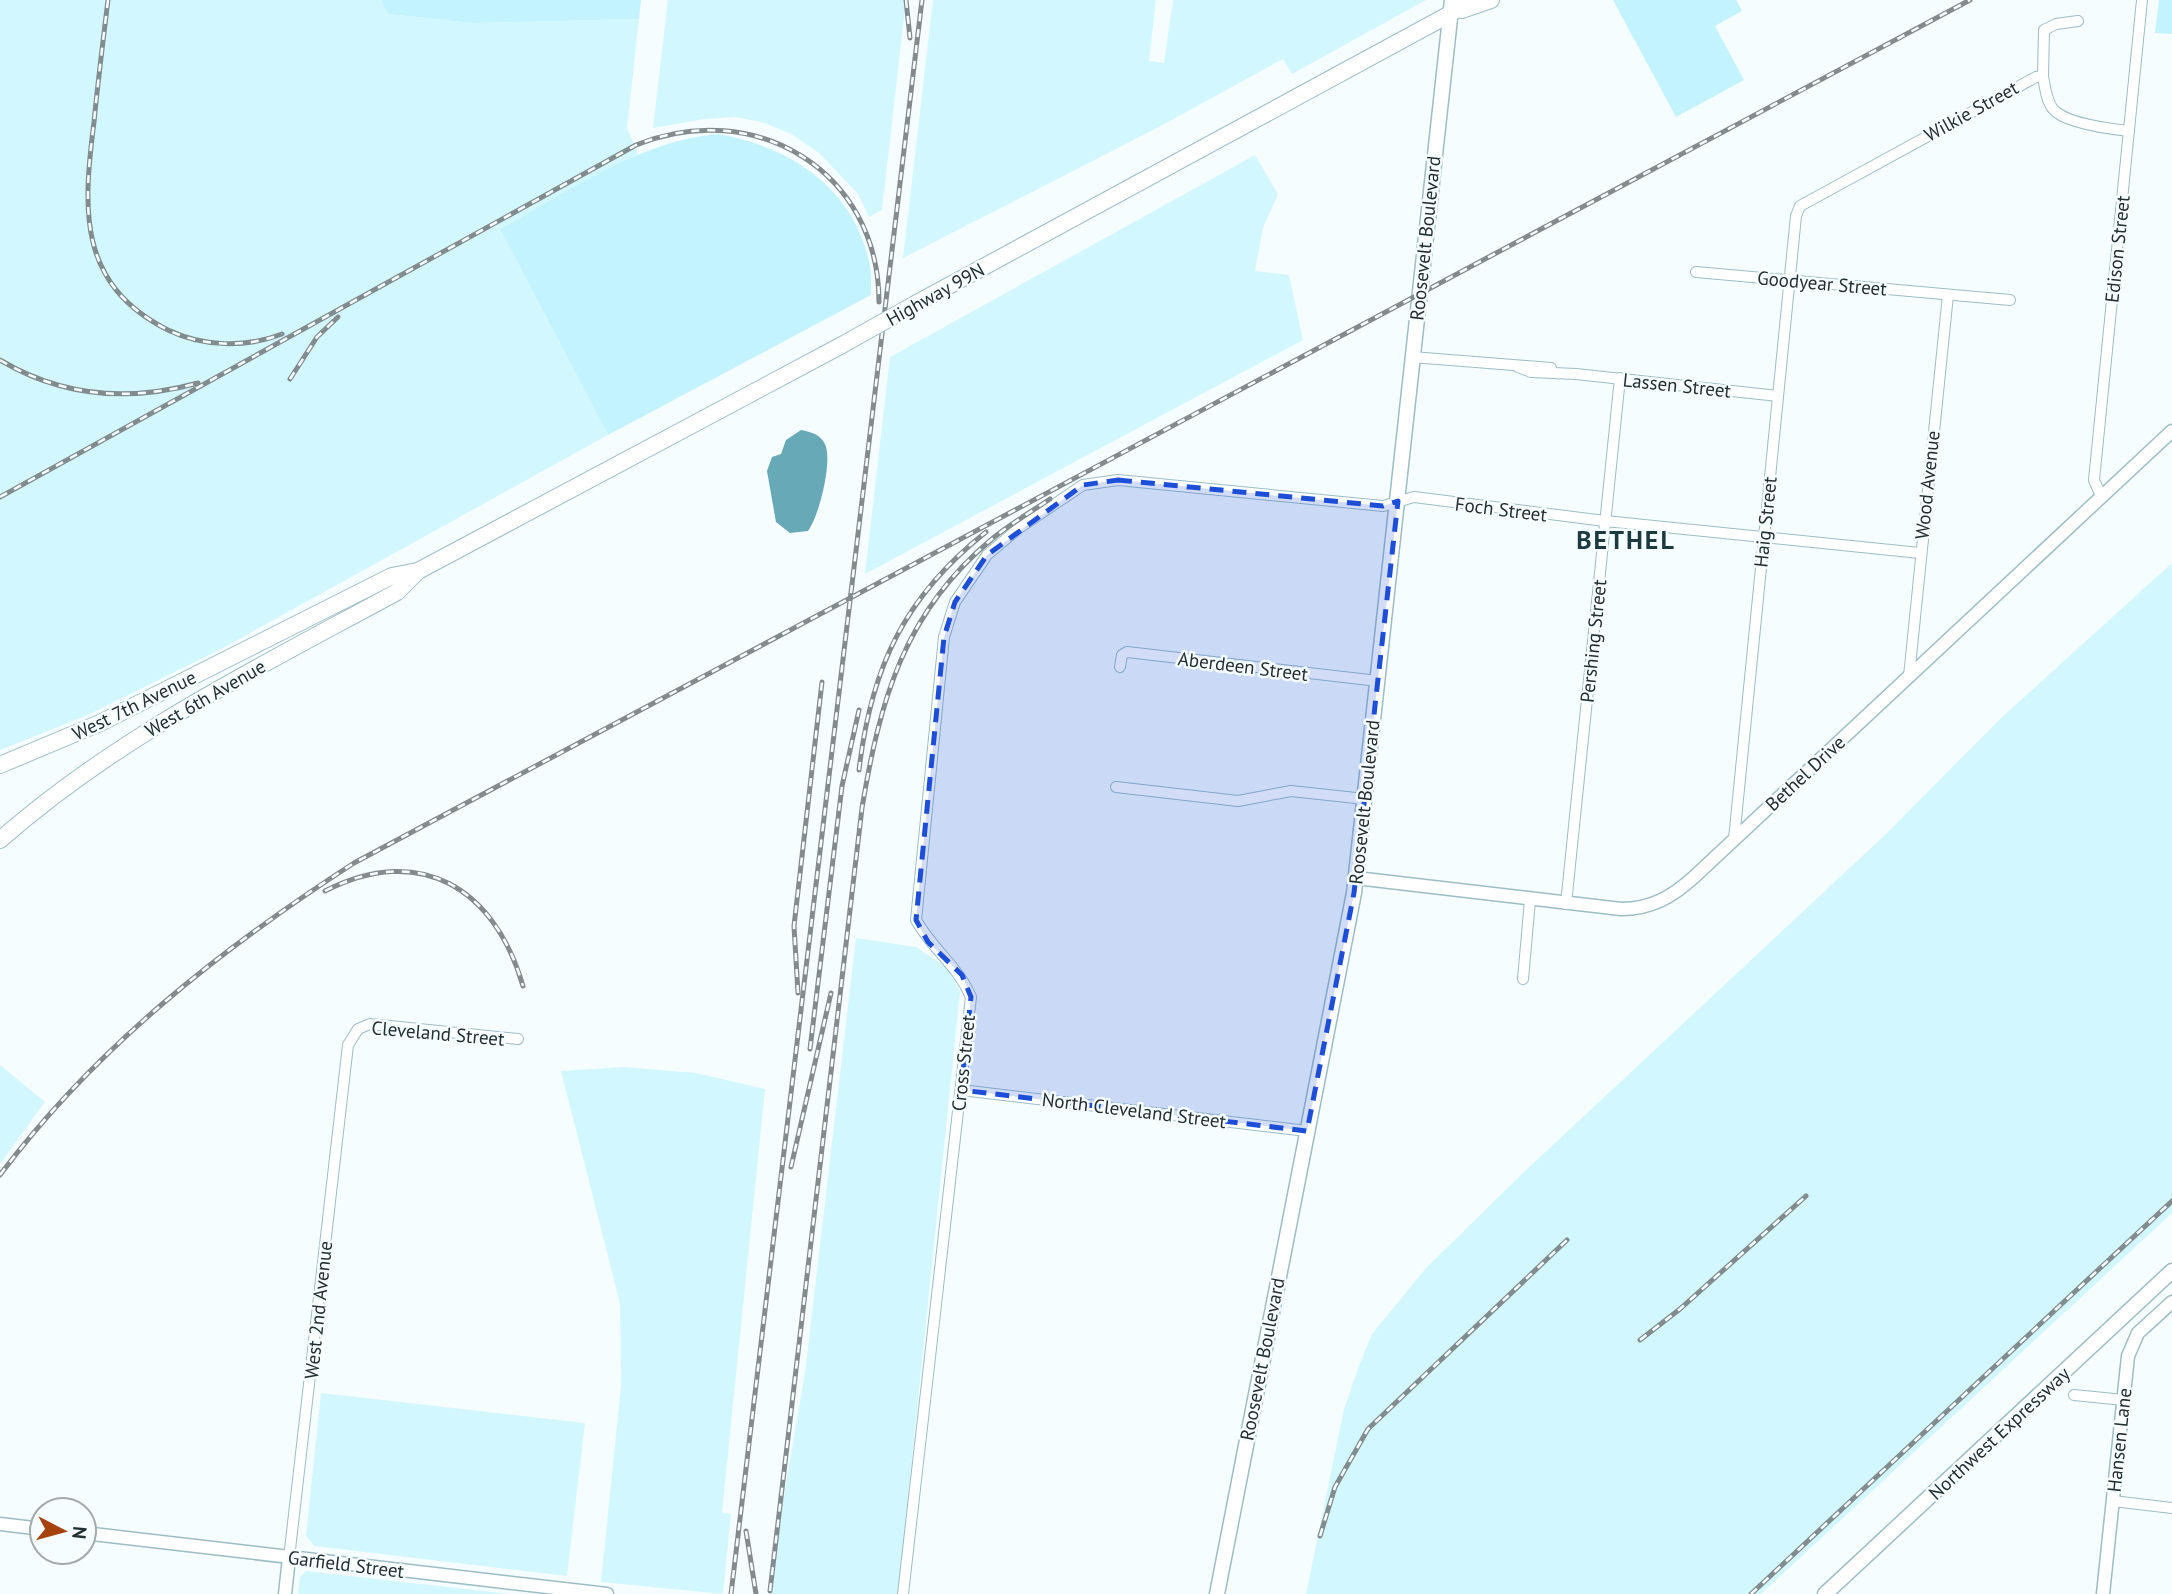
<svg xmlns="http://www.w3.org/2000/svg" width="2172" height="1594" font-family="'PT Sans',sans-serif">
	<rect width="100%" height="100%" fill="#f6fdfe"/>
	<g fill="#d3f7ff">
		<path d="M 0,0 L 381,0 L 389,14 L 473,23 L 639,19 L 627,128 L 638,154 L 500,229 L 608,435 L 223,648 L 88,715 L 0,750 Z"/>
		<path d="M 668,0 L 906,0 L 882,210 L 869,217 L 858,194 L 819,153 L 793,135 L 765,123 L 736,117 L 705,119 L 653,128 Z"/>
		<path d="M 933,0 L 1156,0 L 1149,61 L 1164,63 L 1173,0 L 1426,0 L 1292,74 L 1283,59 L 1157,128 L 903,258 Z"/>
		<path d="M 1255,155 L 1278,194 L 1263,228 L 1255,271 L 1289,275 L 1303,340 L 865,574 L 890,357 Z"/>
		<path d="M 2172,563 L 2172,1213 L 1761,1594 L 1306,1594 L 1344,1409 L 1359,1366 L 1372,1334 L 1426,1268 L 1523,1173 L 1886,834 L 2000,719 Z"/>
		<path d="M 856,938 L 916,947 L 946,967 L 960,992 L 898,1594 L 772,1594 L 781,1513 L 805,1373 Z"/>
		<path d="M 0,1065 L 45,1102 L 0,1164 Z"/>
		<path d="M 623,1067 L 696,1073 L 765,1089 L 722,1513 L 731,1514 L 723,1594 L 601,1582 L 621,1386 L 620,1304 L 561,1071 Z"/>
		<path d="M 321,1393 L 585,1423 L 567,1576 L 314,1546 L 306,1536 Z"/>
		<path d="M 306,1571 L 492,1592 L 510,1594 L 298,1594 L 300,1577 Z"/>
	</g>
	<g fill="#c3f3fe">
		<path d="M 381,0 L 641,0 L 639,19 L 473,23 L 388,14 Z"/>
		<path d="M 1613,0 L 1736,0 L 1742,11 L 1715,26 L 1744,80 L 1676,117 Z"/>
		<path d="M 2159,0 L 2172,0 L 2172,34 L 2155,33 Z"/>
		<path d="M 718,134 C 787,146 850,185 868,257 C 872,269 871,283 871,295 L 608,435 L 500,229 C 569,192 638,141 718,134 Z"/>
	</g>
	<path fill="#68a9b7" d="M 801,430 C 811,432 820,434 825,444 C 833,461 819,516 808,531 L 790,533 L 776,522 L 767,471 L 772,457 L 781,454 L 786,440 Z"/>
	<g fill="none" stroke-linecap="round" stroke-linejoin="round">
		<g stroke="#9bbdc5" stroke-width="12">
			<g id="minor">
				<path d="M 2043,76 L 2044,30 L 2056,24 L 2078,21"/>
				<path d="M 1696,272 L 2010,300"/>
				<path d="M 1412,357 L 1551,368"/>
				<path d="M 1518,367 L 1531,372 L 1576,374 L 1778,396"/>
				<path d="M 2101,496 L 2094,480 L 2142,0"/>
				<path d="M 1120,667 L 1122,655 L 1127,652 L 1378,681"/>
				<path d="M 1909,676 L 1948,295"/>
				<path d="M 1116,787 L 1238,801 L 1291,791 L 1365,799"/>
				<path d="M 1734,839 L 1796,216 L 1800,206 L 2036,77 L 2043,76 C 2045,87 2046,100 2053,109 C 2064,123 2111,129 2129,131"/>
				<path d="M 1566,904 L 1620,378"/>
				<path d="M 1523,979 L 1530,900"/>
				<path d="M 961,1090 L 1307,1131"/>
				<path d="M 2074,1395 L 2124,1400"/>
				<path d="M 2113,1501 L 2172,1508"/>
				<path d="M 289,1558 L 348,1045 L 358,1029 L 370,1024 L 518,1039"/>
				<path d="M 903,1594 L 971,997 C 958,966 932,949 916,920 L 944,637 L 955,602 L 987,555 L 1019,528 L 1083,485 L 1118,480 L 1383,506 L 1414,497 L 1605,521 L 1920,553"/>
			</g>
		</g>
		<g stroke="#9bbdc5" stroke-width="15">
			<g id="tertiary">
				<path d="M 1356,878 L 1621,909 C 1651,909 1672,897 1694,877 L 2172,431"/>
				<path d="M 0,1524 L 42,1529"/>
				<path d="M 84,1533 L 607,1594"/>
				<path d="M 285,1594 L 289,1558"/>
				<path d="M 2103,1594 L 2128,1356 L 2138,1333 L 2172,1302"/>
			</g>
		</g>
		<g stroke="#9bbdc5" stroke-width="17">
			<g id="secondary">
				<path d="M 1217,1594 L 1354,893 L 1452,0"/>
				<path d="M 1825,1594 L 2172,1271"/>
			</g>
		</g>
		<g stroke="#9bbdc5" stroke-width="18">
			<g id="primary">
				<path d="M 1462,10 L 1491,0"/>
				<path d="M 917,303 L 1450,14 L 1470,0"/>
				<path d="M 0,765 L 100,723 L 392,576 L 418,571"/>
				<path d="M 0,840 C 118,736 259,667 397,592 L 418,571 L 842,345"/>
			</g>
		</g>
		<use href="#minor" stroke="#fff" stroke-width="10"/>
		<use href="#tertiary" stroke="#fff" stroke-width="12"/>
		<use href="#secondary" stroke="#fff" stroke-width="14"/>
		<use href="#primary" stroke="#fff" stroke-width="16"/>
		<g stroke="#828c8e" stroke-width="5">
			<g id="rail">
				<path d="M 108,0 C 103,41 98,81 94,122 C 83,209 77,284 168,330 C 203,347 246,348 282,334"/>
				<path d="M 906,0 L 910,38"/>
				<path d="M 0,360 C 62,397 129,402 198,383"/>
				<path d="M 290,379 L 317,337 L 338,317"/>
				<path d="M 0,497 L 636,145 C 755,97 879,171 879,302"/>
				<path d="M 859,770 C 871,668 904,597 986,532"/>
				<path d="M 325,891 C 421,842 495,889 523,986"/>
				<path d="M 798,993 L 794,926 L 822,682"/>
				<path d="M 810,1049 L 842,786 L 859,710"/>
				<path d="M 791,1167 L 831,993"/>
				<path d="M 0,1175 C 96,1047 221,949 354,863 L 1970,0"/>
				<path d="M 1640,1340 L 1680,1309 L 1806,1196"/>
				<path d="M 746,1531 L 756,1594"/>
				<path d="M 1320,1536 L 1335,1487 L 1368,1429 L 1567,1240"/>
				<path d="M 770,1591 L 862,808 C 880,700 904,612 992,539 C 1010,524 1031,512 1050,499"/>
				<path d="M 731,1594 L 922,0"/>
				<path d="M 1751,1594 L 2172,1201"/>
			</g>
		</g>
		<use href="#rail" stroke="#f6fdfe" stroke-width="2.5" stroke-dasharray="8" stroke-linecap="butt"/>
		<g stroke="#9bbdc5" stroke-width="18" stroke-linecap="butt">
			<path id="primary-bridge" d="M 842,345 L 917,303"/>
		</g>
		<use href="#primary-bridge" stroke="#fff" stroke-width="16"/>
	</g>
	<path fill="#1d4ed8" fill-opacity="0.2" stroke="#1d4ed8" stroke-width="5" stroke-dasharray="14 9" stroke-linejoin="round" d="M 1118,480 L 1383,506 L 1398,501 L 1354,893 L 1307,1131 L 961,1090 L 971,997 L 962,975 L 928,942 L 916,920 L 944,637 L 955,602 L 987,555 L 1083,485 Z"/>
	<g text-anchor="middle" stroke-width="5" stroke-linejoin="round" paint-order="stroke">
		<g font-size="19" fill="#222f32" stroke="#f6fdfe">
			<text transform="translate(1971 111) rotate(-29)" y="7">Wilkie Street</text>
			<text transform="translate(1425 238) rotate(-84)" y="7">Roosevelt Boulevard</text>
			<text transform="translate(2117 249) rotate(-84)" y="7">Edison Street</text>
			<text transform="translate(1822 283) rotate(5)" y="7">Goodyear Street</text>
			<text transform="translate(935 294) rotate(-29)" y="7">Highway 99N</text>
			<text transform="translate(1677 385) rotate(6)" y="7">Lassen Street</text>
			<text transform="translate(1927 485) rotate(-84)" y="7">Wood Avenue</text>
			<text transform="translate(1501 509) rotate(7)" y="7">Foch Street</text>
			<text transform="translate(1765 522) rotate(-84)" y="7">Haig Street</text>
			<text transform="translate(1593 641) rotate(-84)" y="7">Pershing Street</text>
			<text transform="translate(1243 666) rotate(7)" y="7">Aberdeen Street</text>
			<text transform="translate(205 698) rotate(-30)" y="7">West 6th Avenue</text>
			<text transform="translate(134 705) rotate(-26)" y="7">West 7th Avenue</text>
			<text transform="translate(1805 773) rotate(-43)" y="7">Bethel Drive</text>
			<text transform="translate(1364 802) rotate(-84)" y="7">Roosevelt Boulevard</text>
			<text transform="translate(438 1033) rotate(5)" y="7">Cleveland Street</text>
			<text transform="translate(963 1063) rotate(-84)" y="7">Cross Street</text>
			<text transform="translate(1134 1110) rotate(7)" y="7">North Cleveland Street</text>
			<text transform="translate(318 1310) rotate(-84)" y="7">West 2nd Avenue</text>
			<text transform="translate(1262 1359) rotate(-79)" y="7">Roosevelt Boulevard</text>
			<text transform="translate(1999 1433) rotate(-43)" y="7">Northwest Expressway</text>
			<text transform="translate(2119 1440) rotate(-84)" y="7">Hansen Lane</text>
			<text transform="translate(346 1564) rotate(7)" y="7">Garfield Street</text>
		</g>
		<g font-size="26" font-weight="bold" letter-spacing="2" fill="#1c3b41" stroke="#f6fdfe">
			<text x="1626" y="549">BETHEL</text>
		</g>
	</g>
	<g transform="translate(63 1531) rotate(96)"><circle r="33" fill="#f6fdfe" stroke="#a1abac" stroke-width="2"/>
	<path d="M0-5L12 26L0 18L-12 26Z" fill="#a6430c"/>
	<text y="-10" font-size="19" font-weight="bold" text-anchor="middle" fill="#222f32">N</text>
	</g>
</svg>
